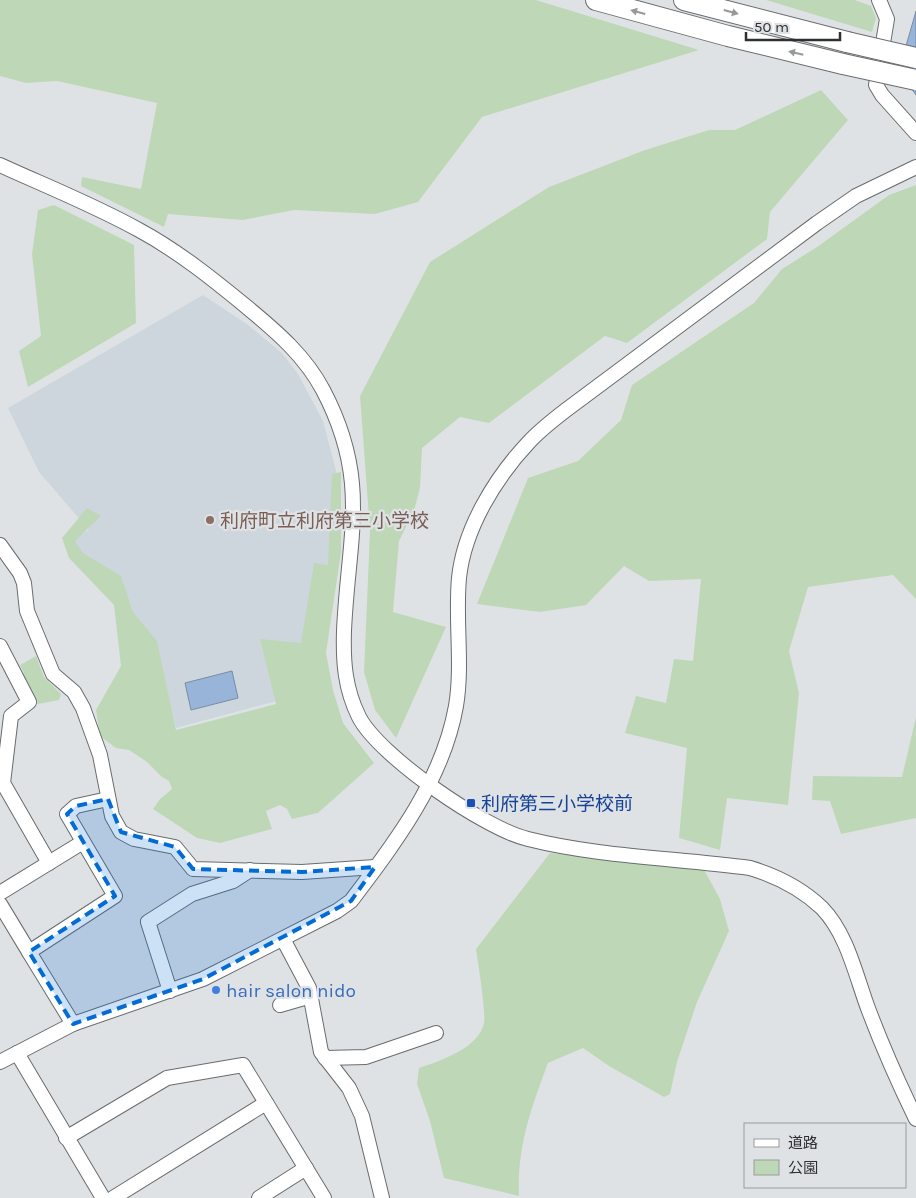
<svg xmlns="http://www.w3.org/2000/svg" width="916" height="1198" font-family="Karla,'Noto Sans JP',sans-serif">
	<rect width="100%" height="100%" fill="#dfe2e5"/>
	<path fill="#cdd6dd" d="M 203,295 L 248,325 L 282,353 L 298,374 L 323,421 L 338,478 L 325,653 L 329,687 L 176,728 L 153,642 L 69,540 L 89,530 L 39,472 L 8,408 Z"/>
	<g fill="#bed8b7">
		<path d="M 0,0 L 536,0 L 699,50 L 482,117 L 418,202 L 375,214 L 294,210 L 243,220 L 168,214 L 164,227 L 81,186 L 82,177 L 141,189 L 157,103 L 57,81 L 26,83 L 0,76 Z"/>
		<path d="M 766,0 L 855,0 L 871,6 L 876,18 L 872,32 Z"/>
		<path d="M 821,90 L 848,120 L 770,212 L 767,239 L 627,343 L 605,336 L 489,423 L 460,417 L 422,448 L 420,488 L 414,511 L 399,541 L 393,612 L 446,627 L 396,738 L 375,710 L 364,672 L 370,531 L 360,396 L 430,262 L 549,187 L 645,150 L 709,130 L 735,130 Z"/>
		<path d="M 916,185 L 916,599 L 893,575 L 808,587 L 789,651 L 799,693 L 788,805 L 727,798 L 720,850 L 679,838 L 687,748 L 625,733 L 636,696 L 666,703 L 674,659 L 693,661 L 701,579 L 649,581 L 624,566 L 586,605 L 540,612 L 477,604 L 528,478 L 578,461 L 621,420 L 632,385 L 754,303 L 782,269 L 817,247 L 889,195 Z"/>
		<path d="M 54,205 L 134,245 L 136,323 L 28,387 L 19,351 L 41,336 L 32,254 L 38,210 Z"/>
		<path d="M 341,472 L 341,552 L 326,653 L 333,690 L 343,723 L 374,763 L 318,813 L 292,819 L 287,809 L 280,805 L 266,811 L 272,829 L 220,843 L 197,838 L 153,809 L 160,799 L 172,789 L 169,781 L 162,777 L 147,762 L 129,750 L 116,748 L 100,736 L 96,710 L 121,666 L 114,605 L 69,558 L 62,538 L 87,508 L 101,516 L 75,541 L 83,553 L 121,576 L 133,612 L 157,641 L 176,730 L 276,704 L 260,639 L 301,643 L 314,563 L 328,565 L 332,474 Z"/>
		<path d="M 36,656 L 44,677 L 61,694 L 59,700 L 38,704 L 21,675 L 24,673 L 20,665 Z"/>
		<path d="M 916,717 L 916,818 L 841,834 L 830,801 L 812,800 L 813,776 L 902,777 Z"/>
		<path d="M 550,853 L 702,866 L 720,899 L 729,931 L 697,1002 L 677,1062 L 670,1094 L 664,1097 L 609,1066 L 583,1048 L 548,1063 C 531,1109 517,1146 519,1196 L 444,1178 L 430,1121 L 417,1084 L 419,1068 C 440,1061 479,1048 484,1023 C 486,1011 478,963 476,949 Z"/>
	</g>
	<g fill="#98b4d9" stroke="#788ca7">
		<path d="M 916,11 L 916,95 L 911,88 L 906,46 Z"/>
		<path d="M 232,671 L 238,698 L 191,710 L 185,683 Z"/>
	</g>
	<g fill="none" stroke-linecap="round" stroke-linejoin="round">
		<g stroke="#696c6e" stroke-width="16">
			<g id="minor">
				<path d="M 879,0 L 887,19 L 876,85 L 882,95 L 916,133"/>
				<path d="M 0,165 C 46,186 94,205 139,230 C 178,251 214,280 248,308 C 277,332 305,356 323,390 C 371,481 348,537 344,631 C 343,662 345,689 359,717 C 379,756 485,829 528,839 C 600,857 676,858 750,868 C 777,876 801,888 822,908 C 848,935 856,977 869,1011 C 883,1048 899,1084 916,1119"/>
				<path d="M 0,545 L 20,573 L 24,583 L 27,611 L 53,674 L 74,692 L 83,708 L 100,755 L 112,816 L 121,832 L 134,839 L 175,847 L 193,869 L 302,872 L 375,867"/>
				<path d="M 0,646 L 29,702 L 11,716 L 3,783 L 49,863"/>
				<path d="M 0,893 L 83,842"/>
				<path d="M 0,904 L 29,952"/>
				<path d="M 283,939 L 309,988 L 321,1052 L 349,1088 L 362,1116 L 382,1198"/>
				<path d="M 170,991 L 148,922 L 192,894 L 233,881 L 250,870"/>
				<path d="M 280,1005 L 311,996"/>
				<path d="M 73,1024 L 29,952 L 115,896 L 67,814 L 76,806 L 108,799"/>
				<path d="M 17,1053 L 103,1198"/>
				<path d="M 325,1058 L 366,1057 L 436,1033"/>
				<path d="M 0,1062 L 73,1024 L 203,979 L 337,911 L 351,901 C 395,843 443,780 456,706 C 463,664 455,621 459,578 C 464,529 495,478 529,442 C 540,430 553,420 566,410 L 817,223 L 856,196 L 916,167"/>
				<path d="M 66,1138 L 167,1078 L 243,1065 L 324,1198"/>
				<path d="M 113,1198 L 266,1103"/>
				<path d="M 259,1198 L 306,1168"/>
			</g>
		</g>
		<g stroke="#696c6e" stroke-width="22">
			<g id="highway">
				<path d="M 596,0 L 728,36 L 843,64"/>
				<path d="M 684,0 L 847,42"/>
			</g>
		</g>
		<use href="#minor" stroke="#fff" stroke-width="14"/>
		<use href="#highway" stroke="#fff" stroke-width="20"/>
		<g stroke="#696c6e" stroke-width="22" stroke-linecap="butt">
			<g id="highway-bridge">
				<path d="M 847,42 L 916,58"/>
				<path d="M 843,64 L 916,80"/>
			</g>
		</g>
		<use href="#highway-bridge" stroke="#fff" stroke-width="20"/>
	</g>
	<defs><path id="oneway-solid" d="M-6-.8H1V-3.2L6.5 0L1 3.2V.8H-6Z" transform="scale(1.25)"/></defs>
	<g fill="#979898">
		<use href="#oneway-solid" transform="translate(638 12) rotate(-165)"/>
		<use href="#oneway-solid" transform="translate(731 12) rotate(15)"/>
		<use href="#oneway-solid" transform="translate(796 53) rotate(-167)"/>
	</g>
	<path fill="#036bd3" fill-opacity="0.2" stroke="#036bd3" stroke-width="4" stroke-dasharray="10 6" stroke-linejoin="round" d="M 108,799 L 121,832 L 175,847 L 193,869 L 302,872 L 375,867 L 351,901 L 203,979 L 73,1024 L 29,952 L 115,896 L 67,814 L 76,806 Z"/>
	<circle fill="#8d6e63" stroke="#dfe2e5" stroke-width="2" cx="210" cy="520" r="5"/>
	<rect fill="#1a4fb4" stroke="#dfe2e5" stroke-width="2" x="466" y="798" width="10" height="10" rx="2.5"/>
	<circle fill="#3f7fe0" stroke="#dfe2e5" stroke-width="2" cx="216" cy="990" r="5"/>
	<g text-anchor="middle" stroke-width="4.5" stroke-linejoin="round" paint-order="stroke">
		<g font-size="19" fill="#785e54" stroke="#dfe2e5" text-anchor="start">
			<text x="220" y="527">利府町立利府第三小学校</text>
		</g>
		<g font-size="19" fill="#164399" stroke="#dfe2e5" text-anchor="start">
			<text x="481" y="810">利府第三小学校前</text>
		</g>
		<g font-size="19" fill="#366cbe" stroke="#dfe2e5" text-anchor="start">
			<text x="226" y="997">hair salon nido</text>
		</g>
	</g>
	<rect x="744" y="1123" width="162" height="65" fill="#dfe2e5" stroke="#999b9d"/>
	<rect x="754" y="1139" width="25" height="8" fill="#ffffff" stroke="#999b9d"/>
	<text x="788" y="1148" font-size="15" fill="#2f3031">道路</text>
	<rect x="754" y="1160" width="25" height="15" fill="#bed8b7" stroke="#999b9d"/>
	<text x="788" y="1173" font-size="15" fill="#2f3031">公園</text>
	<path d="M746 32v8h94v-8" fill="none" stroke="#2f3031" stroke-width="2.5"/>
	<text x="754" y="32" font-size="15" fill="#2f3031" stroke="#dfe2e5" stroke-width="4" paint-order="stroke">50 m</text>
</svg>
